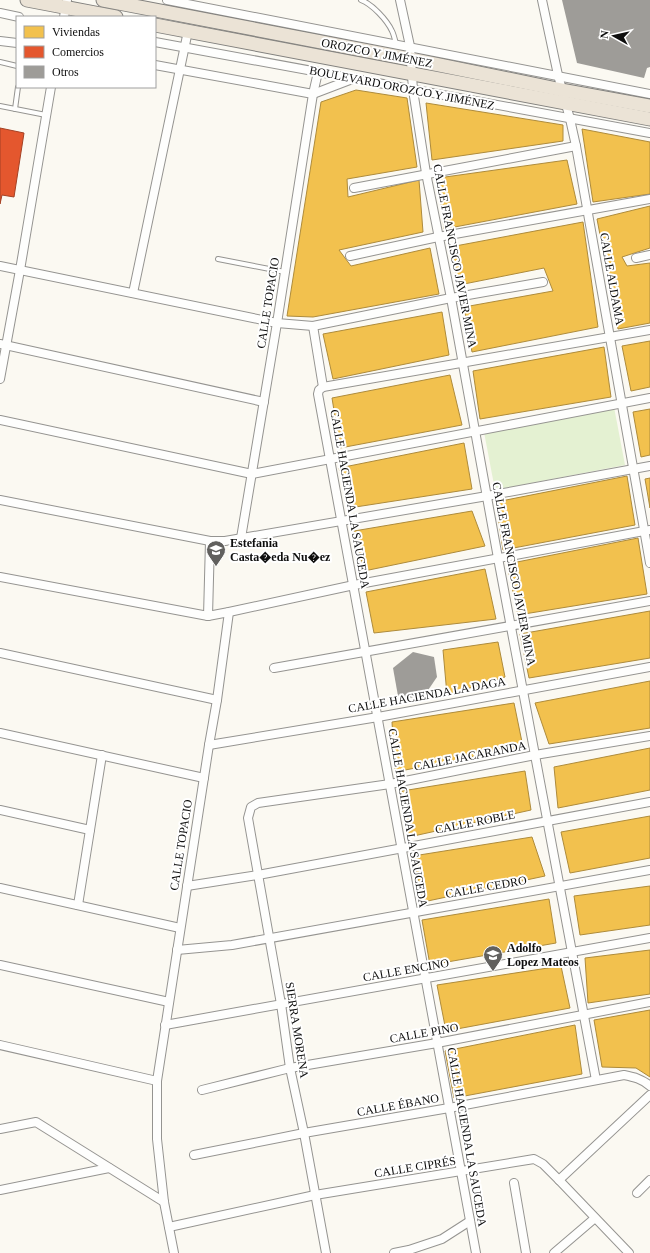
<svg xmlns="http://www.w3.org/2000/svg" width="650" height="1253" font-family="'Times New Roman',serif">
	<rect width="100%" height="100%" fill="#fbf9f2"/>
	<path fill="#e4f1d2" d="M 614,407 L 625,465 L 495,490 L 484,432 Z"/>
	<g fill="#f2c14e" stroke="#ae8b3b">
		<path d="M 356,90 L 407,98 L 417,167 L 347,179 L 348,197 L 419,180 L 423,232 L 339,250 L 351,266 L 430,248 L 439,294 L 313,317 L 287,316 L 321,102 Z"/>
		<path d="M 426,103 L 563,125 L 563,141 L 432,160 Z"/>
		<path d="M 582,129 L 650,142 L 650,194 L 593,202 Z"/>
		<path d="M 567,160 L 577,204 L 444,229 L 438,178 Z"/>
		<path d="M 650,206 L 650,248 L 622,257 L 627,266 L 650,263 L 650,323 L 618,329 L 597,219 Z"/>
		<path d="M 583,222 L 598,327 L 472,352 L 464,307 L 553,291 L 544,268 L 459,285 L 450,247 Z"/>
		<path d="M 442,312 L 449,355 L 333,379 L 323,334 Z"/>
		<path d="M 650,341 L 650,387 L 631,391 L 622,346 Z"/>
		<path d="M 604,347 L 611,397 L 480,419 L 473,371 Z"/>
		<path d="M 450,375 L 462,425 L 340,448 L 332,398 Z"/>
		<path d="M 650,409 L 650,455 L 641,457 L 633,412 Z"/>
		<path d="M 464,443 L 472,489 L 349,508 L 339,468 Z"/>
		<path d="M 627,476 L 635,525 L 503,550 L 496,502 Z"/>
		<path d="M 650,478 L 650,508 L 645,479 Z"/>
		<path d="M 472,511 L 485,546 L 364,571 L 354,531 Z"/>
		<path d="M 638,538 L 647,594 L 518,615 L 507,564 Z"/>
		<path d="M 485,569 L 496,619 L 374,633 L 366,592 Z"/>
		<path d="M 650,611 L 650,658 L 529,678 L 520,634 Z"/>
		<path d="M 498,642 L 505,677 L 447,695 L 443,650 Z"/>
		<path d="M 650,681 L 650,728 L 549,744 L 535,703 Z"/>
		<path d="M 514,703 L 523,747 L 395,772 L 392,722 Z"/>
		<path d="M 650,748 L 650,790 L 558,808 L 554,767 Z"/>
		<path d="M 525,771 L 531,810 L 409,837 L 402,791 Z"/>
		<path d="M 650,816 L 650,858 L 570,873 L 561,832 Z"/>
		<path d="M 532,837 L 545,876 L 423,902 L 413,856 Z"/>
		<path d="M 650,886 L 650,925 L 580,935 L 574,896 Z"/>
		<path d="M 549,899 L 556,943 L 430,965 L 422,920 Z"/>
		<path d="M 650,950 L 650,994 L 588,1003 L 585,958 Z"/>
		<path d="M 561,966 L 570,1008 L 446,1031 L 437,985 Z"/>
		<path d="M 650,1010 L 650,1077 L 636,1068 L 602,1067 L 594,1020 Z"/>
		<path d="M 575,1025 L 582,1074 L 454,1098 L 445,1051 Z"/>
	</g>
	<path fill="#e4572e" stroke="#a44124" d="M 0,128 L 24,133 L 14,197 L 2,195 L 0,204 Z"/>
	<g fill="#9e9c98">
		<path d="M 562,0 L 650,0 L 650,67 L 647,68 L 644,78 L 577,63 Z"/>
		<path d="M 413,652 L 434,657 L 437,677 L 422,699 L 398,696 L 393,668 Z"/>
	</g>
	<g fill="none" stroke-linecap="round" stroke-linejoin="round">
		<g stroke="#959491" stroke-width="6">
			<g id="service">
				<path d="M 361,0 C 372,4 387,20 392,31 C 394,35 395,40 396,44"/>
				<path d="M 0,62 L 17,66"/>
				<path d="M 0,106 L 46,115"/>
				<path d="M 15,109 L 18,87"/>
				<path d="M 218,259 L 285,272"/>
			</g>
		</g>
		<g stroke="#959491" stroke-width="10">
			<g id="minor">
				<path d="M 167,0 L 650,94"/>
				<path d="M 400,0 L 410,46 L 413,90 L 426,173 L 451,298 L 498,558 L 596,1080"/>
				<path d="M 542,0 L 558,75 L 570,119 L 576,146 L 650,563"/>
				<path d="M 0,13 L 19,17"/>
				<path d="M 64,17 L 67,0"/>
				<path d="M 0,41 L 17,43"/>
				<path d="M 155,42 L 650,133"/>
				<path d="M 155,65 L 313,94 L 355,78"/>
				<path d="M 354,188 L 576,146"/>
				<path d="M 350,256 L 438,237 L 650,199"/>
				<path d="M 636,258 L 650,255"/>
				<path d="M 0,266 L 277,323 L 313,326 L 451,298 L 543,282"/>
				<path d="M 133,293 L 188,31"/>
				<path d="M 313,326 L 323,387"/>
				<path d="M 0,344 L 264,402"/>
				<path d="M 0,379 L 20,270 L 51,87"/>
				<path d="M 0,420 L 252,474 L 650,398"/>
				<path d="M 0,500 L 210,541 L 225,541 L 487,496 L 650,466"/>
				<path d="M 241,538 L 277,323 L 313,94 L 318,72"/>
				<path d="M 0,577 L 208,616 L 229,612 L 354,585 L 650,530"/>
				<path d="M 208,616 L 210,541"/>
				<path d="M 0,653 L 217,700"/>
				<path d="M 274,668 L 650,601"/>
				<path d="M 0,733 L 204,778"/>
				<path d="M 209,745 L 378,717 L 650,667"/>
				<path d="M 0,810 L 90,830"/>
				<path d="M 187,886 L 258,875 L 650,802"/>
				<path d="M 0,888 L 180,928"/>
				<path d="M 78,905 L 102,755"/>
				<path d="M 177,950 L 232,945 L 650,870"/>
				<path d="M 0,965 L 169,1002"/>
				<path d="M 165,1025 L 650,938"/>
				<path d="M 0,1045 L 157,1081"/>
				<path d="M 202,1090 L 290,1068 L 437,1043 L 650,1002"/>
				<path d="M 0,1129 L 36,1122 L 164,1202"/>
				<path d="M 194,1155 L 304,1133 L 449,1108 L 624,1075 C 634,1077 642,1079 650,1086"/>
				<path d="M 559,1180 L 650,1095"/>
				<path d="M 514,1183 L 526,1253"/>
				<path d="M 0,1190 L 109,1168"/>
				<path d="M 637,1193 L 650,1180"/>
				<path d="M 169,1227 L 315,1195 L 534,1159 L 543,1164 L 559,1180 L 629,1253"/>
				<path d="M 174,1253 L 164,1202 L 157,1139 L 157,1081 L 209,745 L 217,700 L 229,612"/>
				<path d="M 326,1253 L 304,1133 L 290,1068 L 281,1004 L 248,818 L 251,807 L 258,803 L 390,784 L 535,755 L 650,736"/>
				<path d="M 394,1253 L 409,1250 L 442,1239 L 470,1221"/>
				<path d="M 476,1253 L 318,394 L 319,390 L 323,387 L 650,330"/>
				<path d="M 554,1253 L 595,1218"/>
			</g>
		</g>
		<g stroke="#82817e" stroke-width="15">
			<g id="trunk">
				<path d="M 27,0 L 116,17"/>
				<path d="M 103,0 L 410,59 L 562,90 L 650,106"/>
				<path d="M 155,25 L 650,119"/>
			</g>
		</g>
		<use href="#service" stroke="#fefefd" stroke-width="4"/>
		<use href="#minor" stroke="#fefefd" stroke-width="8"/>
		<use href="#trunk" stroke="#ebe3d6" stroke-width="13"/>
	</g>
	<defs>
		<g id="school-pin" transform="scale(1)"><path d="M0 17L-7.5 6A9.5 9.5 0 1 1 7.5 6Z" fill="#61605e" stroke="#fff"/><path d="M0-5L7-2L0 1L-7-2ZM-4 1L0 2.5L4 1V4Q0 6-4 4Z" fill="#fff"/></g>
	</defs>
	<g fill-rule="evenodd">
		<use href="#school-pin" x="216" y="550"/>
		<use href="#school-pin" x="493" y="955"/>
	</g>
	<g text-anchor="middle" stroke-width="4" stroke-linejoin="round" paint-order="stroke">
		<g font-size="12" fill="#0e0e0e" stroke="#fff">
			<text transform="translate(377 53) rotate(11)" y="4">OROZCO Y JIMÉNEZ</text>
			<text transform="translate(402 88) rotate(11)" y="4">BOULEVARD OROZCO Y JIMÉNEZ</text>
			<text transform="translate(455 256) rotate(79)" y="4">CALLE FRANCISCO JAVIER MINA</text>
			<text transform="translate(612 279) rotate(80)" y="4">CALLE ALDAMA</text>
			<text transform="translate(268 303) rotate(-81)" y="4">CALLE TOPACIO</text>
			<text transform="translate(350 499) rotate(80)" y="4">CALLE HACIENDA LA SAUCEDA</text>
			<text transform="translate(514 574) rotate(79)" y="4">CALLE FRANCISCO JAVIER MINA</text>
			<text transform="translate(427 695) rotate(-10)" y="4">CALLE HACIENDA LA DAGA</text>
			<text transform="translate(470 756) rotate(-11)" y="4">CALLE JACARANDA</text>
			<text transform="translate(408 818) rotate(80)" y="4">CALLE HACIENDA LA SAUCEDA</text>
			<text transform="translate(475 822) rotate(-11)" y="4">CALLE ROBLE</text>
			<text transform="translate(181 845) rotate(-81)" y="4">CALLE TOPACIO</text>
			<text transform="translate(486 887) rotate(-10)" y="4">CALLE CEDRO</text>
			<text transform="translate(406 970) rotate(-10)" y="4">CALLE ENCINO</text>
			<text transform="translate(297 1030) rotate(81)" y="4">SIERRA MORENA</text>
			<text transform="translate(424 1033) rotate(-10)" y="4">CALLE PINO</text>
			<text transform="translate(398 1105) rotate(-10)" y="4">CALLE ÉBANO</text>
			<text transform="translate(467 1137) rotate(80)" y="4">CALLE HACIENDA LA SAUCEDA</text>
			<text transform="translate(415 1167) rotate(-9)" y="4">CALLE CIPRÉS</text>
		</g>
		<g font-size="12" font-weight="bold" fill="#0e0e0e" stroke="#fff" text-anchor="start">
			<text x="230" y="547">Estefania<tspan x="230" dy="14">Casta�eda Nu�ez</tspan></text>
			<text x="507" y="952">Adolfo<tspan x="507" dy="14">Lopez Mateos</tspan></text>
		</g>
	</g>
	<rect x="16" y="16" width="140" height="72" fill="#ffffff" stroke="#9f9f9f"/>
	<rect x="24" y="26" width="20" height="12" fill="#f2c14e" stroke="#9f9f9f"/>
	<text x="52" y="36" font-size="12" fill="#0e0e0e">Viviendas</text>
	<rect x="24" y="46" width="20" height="12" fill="#e4572e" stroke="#9f9f9f"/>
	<text x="52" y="56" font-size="12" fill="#0e0e0e">Comercios</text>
	<rect x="24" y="66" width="20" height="12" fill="#9e9c98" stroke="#9f9f9f"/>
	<text x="52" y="76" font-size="12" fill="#0e0e0e">Otros</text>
	<g transform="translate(614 36) rotate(278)" stroke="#ffffff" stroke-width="3" paint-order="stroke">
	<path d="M0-3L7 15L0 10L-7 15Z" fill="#0e0e0e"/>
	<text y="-6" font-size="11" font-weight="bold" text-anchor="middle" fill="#0e0e0e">N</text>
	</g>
</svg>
